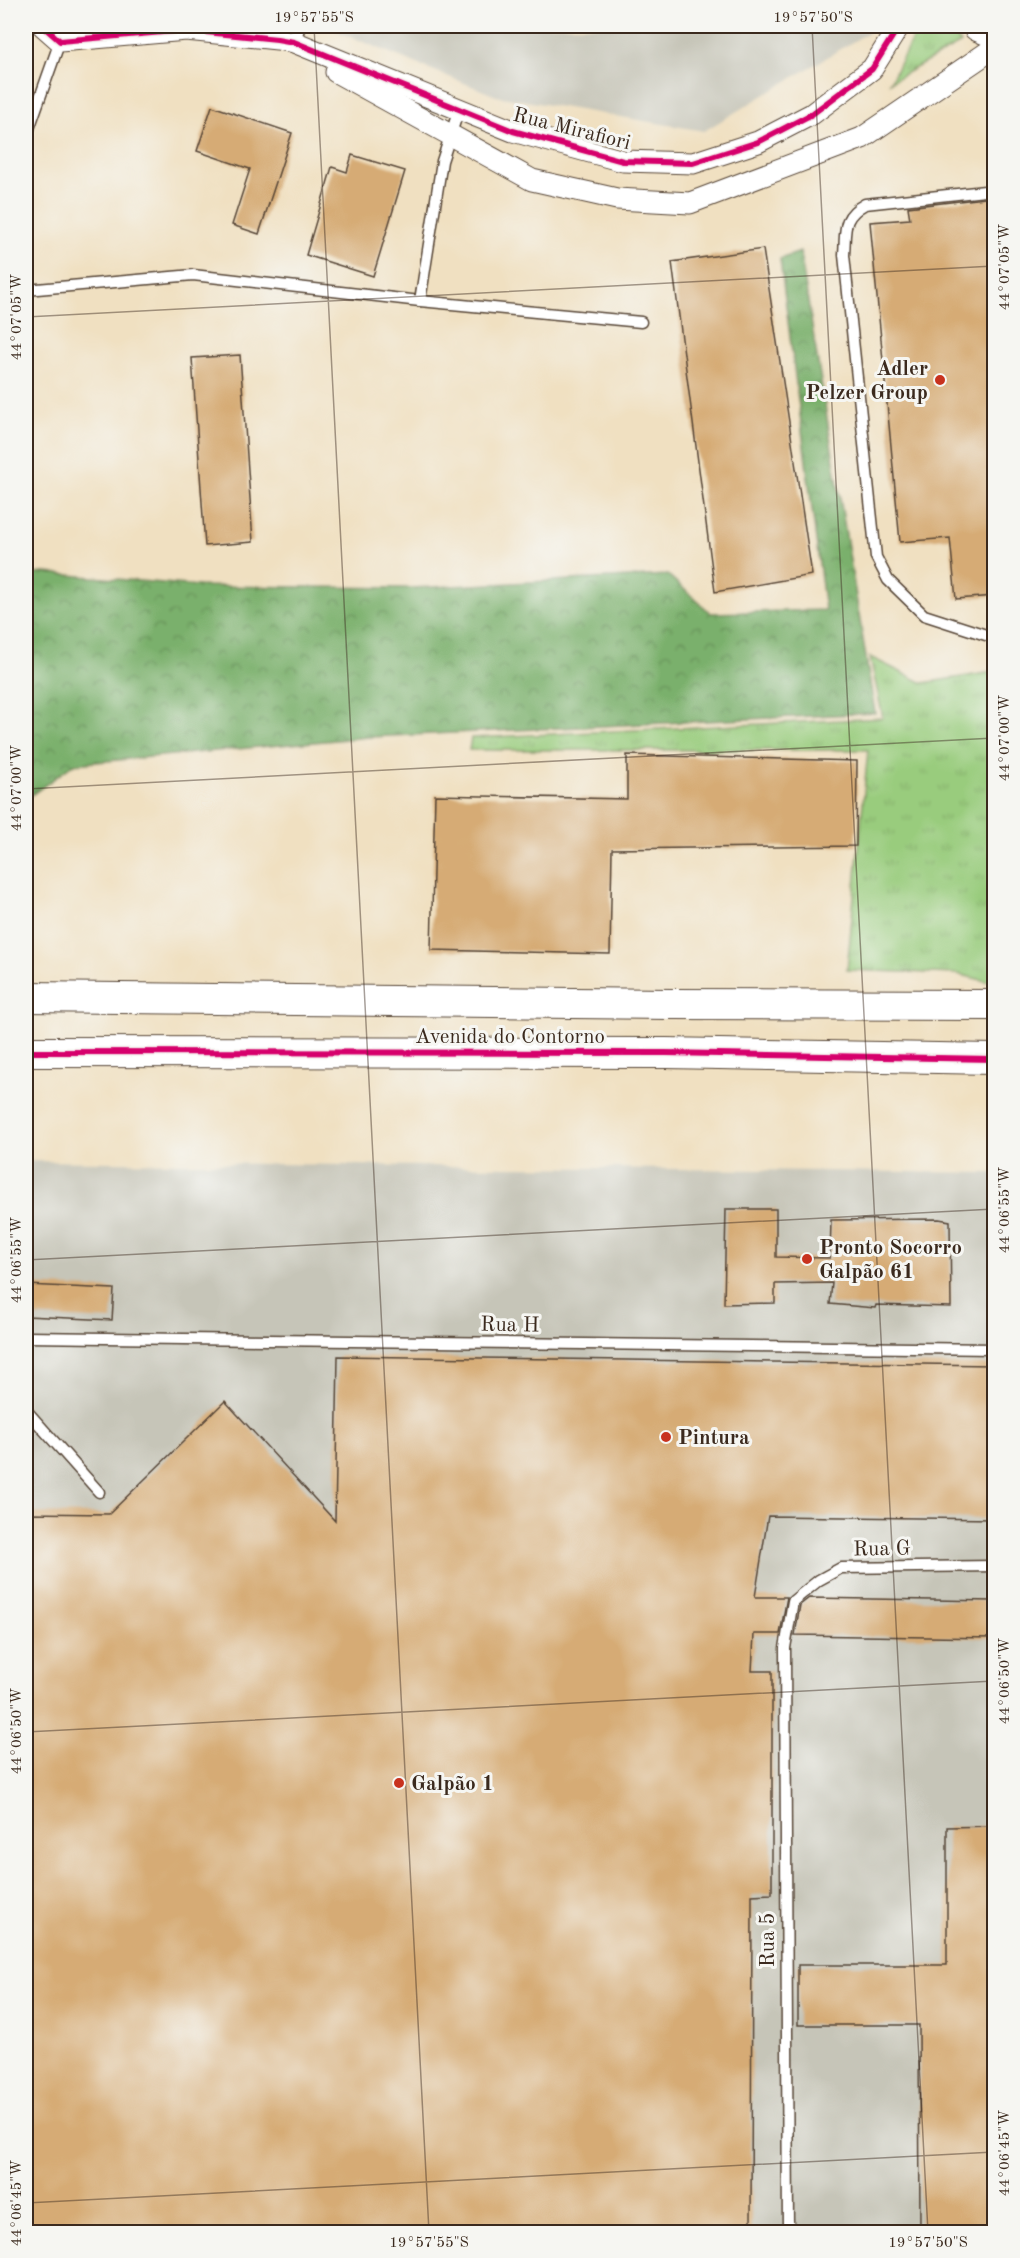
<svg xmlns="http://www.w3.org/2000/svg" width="1020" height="2258" font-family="'Old Standard TT',serif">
	<defs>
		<pattern id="grass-tufts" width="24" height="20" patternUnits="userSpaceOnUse" patternTransform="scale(1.5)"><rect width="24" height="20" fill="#99cc7d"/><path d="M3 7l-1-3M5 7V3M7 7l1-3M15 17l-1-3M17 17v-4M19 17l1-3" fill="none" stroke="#85af6c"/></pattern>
		<pattern id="forest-crowns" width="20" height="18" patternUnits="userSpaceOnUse" patternTransform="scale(1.5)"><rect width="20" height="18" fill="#7ab06c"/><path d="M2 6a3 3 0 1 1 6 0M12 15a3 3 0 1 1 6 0" fill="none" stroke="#658f58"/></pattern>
	</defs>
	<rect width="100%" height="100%" fill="#f6f6f2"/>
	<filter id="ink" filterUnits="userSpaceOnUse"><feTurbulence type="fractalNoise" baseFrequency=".0167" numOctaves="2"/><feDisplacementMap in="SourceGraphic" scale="12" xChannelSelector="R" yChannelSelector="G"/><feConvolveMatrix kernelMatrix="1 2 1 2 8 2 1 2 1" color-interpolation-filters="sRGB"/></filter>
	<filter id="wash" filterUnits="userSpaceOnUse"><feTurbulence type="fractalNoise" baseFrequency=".008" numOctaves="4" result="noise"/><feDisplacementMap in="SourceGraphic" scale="24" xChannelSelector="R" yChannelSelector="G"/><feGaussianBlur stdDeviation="1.35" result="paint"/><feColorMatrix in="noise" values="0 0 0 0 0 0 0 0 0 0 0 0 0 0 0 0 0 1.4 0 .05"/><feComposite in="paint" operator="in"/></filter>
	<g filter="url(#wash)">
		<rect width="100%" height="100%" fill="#f0e0c1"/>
		<g fill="#c6c5b8">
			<path d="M 324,26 L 879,26 L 704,131 L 496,96 Z"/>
			<path d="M 26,1161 L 994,1173 L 994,2232 L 26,2232 Z"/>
		</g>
		<g fill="url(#grass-tufts)" stroke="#6a7b4e" stroke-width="1.5">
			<path d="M 919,26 L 945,26 L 961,43 L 890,82 Z"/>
			<path d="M 870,657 L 923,683 L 994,672 L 994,983 L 957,974 L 847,970 L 868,750 L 469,750 L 471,738 L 883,718 Z"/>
		</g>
		<path fill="url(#forest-crowns)" stroke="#5a6d45" stroke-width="1.5" d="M 800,252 L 875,713 L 369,737 L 74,764 L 26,799 L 26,575 L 45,573 L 199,586 L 411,588 L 668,575 L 711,613 L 825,610 L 780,259 Z"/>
		<g id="blocks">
			<g fill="#d6ab74">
				<path d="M 212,106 L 292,133 L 259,234 L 232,225 L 250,169 L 197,151 Z"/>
				<path d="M 352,155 L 405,171 L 373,276 L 306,255 L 332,167 L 347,172 Z"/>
				<path d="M 994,197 L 994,596 L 956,599 L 950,538 L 900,542 L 870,222 L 910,219 L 908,207 Z"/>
				<path d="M 763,249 L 812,575 L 715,592 L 672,262 Z"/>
				<path d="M 240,355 L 253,542 L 205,546 L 192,358 Z"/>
				<path d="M 627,755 L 857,761 L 856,846 L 612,849 L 610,954 L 431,950 L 435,795 L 627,799 Z"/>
				<path d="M 726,1209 L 776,1209 L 776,1257 L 830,1258 L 831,1220 L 939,1219 L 950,1221 L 951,1307 L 876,1305 L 875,1308 L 830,1304 L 832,1283 L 775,1284 L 775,1303 L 724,1304 Z"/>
				<path d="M 26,1285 L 114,1289 L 112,1320 L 26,1316 Z"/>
				<path d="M 338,1356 L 994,1365 L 994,1519 L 768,1516 L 755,1597 L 787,1597 L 780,1634 L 754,1634 L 752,1671 L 772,1671 L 772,1894 L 752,1895 L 751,2232 L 26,2232 L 26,1513 L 109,1514 L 225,1401 L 335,1521 Z"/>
				<path d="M 809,1598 L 994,1601 L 994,1638 L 795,1635 L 800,1605 Z"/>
				<path d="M 994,1826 L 994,2232 L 920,2232 L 919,2025 L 798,2025 L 798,1965 L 947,1965 L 947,1827 Z"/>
			</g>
		</g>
	</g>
	<g filter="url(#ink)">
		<use href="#blocks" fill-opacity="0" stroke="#564536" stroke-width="1.5"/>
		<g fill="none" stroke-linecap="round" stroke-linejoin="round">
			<g stroke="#564536" stroke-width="13">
				<g id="lane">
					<path d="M 294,44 L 300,26"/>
					<path d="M 26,137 L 60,41"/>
					<path d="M 994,190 L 865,204 C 841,217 846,231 844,255 L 876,557 L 888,580 L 924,615 L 989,636 L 994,634"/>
					<path d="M 26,290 L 193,275 L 420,301 L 641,322"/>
					<path d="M 420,301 L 442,161 L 459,109"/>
					<path d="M 26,1337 L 994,1349"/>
					<path d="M 26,1410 L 99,1492"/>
					<path d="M 788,2232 L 785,1648 L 793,1601 L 819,1580 L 841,1568 L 994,1566"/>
				</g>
			</g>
			<g stroke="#564536" stroke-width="23">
				<g id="street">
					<path d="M 43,26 L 60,41 L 186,30 L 277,39 L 294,42 L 513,131 L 623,161 L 693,163 L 758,142 L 812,114 L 872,69 L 899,26"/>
					<path d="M 336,72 L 532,180 L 617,199 L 690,203 L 862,138 L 994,48"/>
				</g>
			</g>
			<g stroke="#564536" stroke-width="32">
				<g id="secondary">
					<path d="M 978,26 L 994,33"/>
					<path d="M 26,997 L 670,1004 L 994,1005"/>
					<path d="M 26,1052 L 666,1053 L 994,1059"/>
				</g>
			</g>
			<use href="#lane" stroke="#fff" stroke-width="10"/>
			<use href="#street" stroke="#fff" stroke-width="21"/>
			<use href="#secondary" stroke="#fff" stroke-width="30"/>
			<g stroke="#f6f6f2" stroke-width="10">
				<g id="cycleway">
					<path d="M 43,26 L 60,41 L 186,30 L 277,39 L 294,42 L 513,131 L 623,161 L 693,163 L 758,142 L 812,114 L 872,69 L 899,26"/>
					<path d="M 26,1052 L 666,1053 L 994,1059"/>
				</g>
			</g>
			<use href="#cycleway" stroke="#d6006c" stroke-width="6"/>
		</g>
	</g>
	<path fill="none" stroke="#3b2a1e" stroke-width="1.5" stroke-opacity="0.45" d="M 314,26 L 429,2232M 812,26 L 928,2232M 26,317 L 994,266M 26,789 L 994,738M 26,1260 L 994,1209M 26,1732 L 994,1681M 26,2203 L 994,2152"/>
	<g fill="#c8321e" stroke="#f6f6f2" stroke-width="2">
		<circle cx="940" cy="380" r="6"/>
		<circle cx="807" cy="1259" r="6"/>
		<circle cx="666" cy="1437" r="6"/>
		<circle cx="399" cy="1783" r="6"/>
	</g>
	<g text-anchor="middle" stroke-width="6" stroke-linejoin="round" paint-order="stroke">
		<g font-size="21" fill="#3b2a1e" stroke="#f6f6f2">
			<text transform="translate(572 128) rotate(14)" y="7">Rua Mirafiori</text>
			<text x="510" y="1043">Avenida do Contorno</text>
			<text transform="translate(510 1324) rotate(1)" y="7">Rua H</text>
			<text transform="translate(882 1548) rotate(-1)" y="7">Rua G</text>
			<text transform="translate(767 1940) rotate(-90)" y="7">Rua 5</text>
		</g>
		<g font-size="21" font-weight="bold" fill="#3b2a1e" stroke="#f6f6f2" text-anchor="start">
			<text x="928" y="375" text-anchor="end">Adler<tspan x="928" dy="24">Pelzer Group</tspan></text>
			<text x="819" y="1254">Pronto Socorro<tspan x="819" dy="24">Galpão 61</tspan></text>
			<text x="678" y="1444">Pintura</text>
			<text x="411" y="1790">Galpão 1</text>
		</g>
	</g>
	<rect width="1020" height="2258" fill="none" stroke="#f6f6f2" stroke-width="66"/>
	<rect x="33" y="33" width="954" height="2192" fill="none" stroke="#3b2a1e" stroke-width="2"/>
	<g font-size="15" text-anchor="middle" fill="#3b2a1e">
		<text x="314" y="22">19°57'55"S</text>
		<text x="813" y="22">19°57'50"S</text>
		<text transform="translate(1004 267) rotate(-90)" y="5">44°07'05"W</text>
		<text transform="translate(16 317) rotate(-90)" y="5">44°07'05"W</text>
		<text transform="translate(1004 738) rotate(-90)" y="5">44°07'00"W</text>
		<text transform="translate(16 788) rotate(-90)" y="5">44°07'00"W</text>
		<text transform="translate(1004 1210) rotate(-90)" y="5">44°06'55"W</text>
		<text transform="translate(16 1260) rotate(-90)" y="5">44°06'55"W</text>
		<text transform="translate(1004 1681) rotate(-90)" y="5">44°06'50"W</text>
		<text transform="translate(16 1731) rotate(-90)" y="5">44°06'50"W</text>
		<text transform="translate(1004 2153) rotate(-90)" y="5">44°06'45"W</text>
		<text transform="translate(16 2203) rotate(-90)" y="5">44°06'45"W</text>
		<text x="429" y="2247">19°57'55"S</text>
		<text x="928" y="2247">19°57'50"S</text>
	</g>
</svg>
